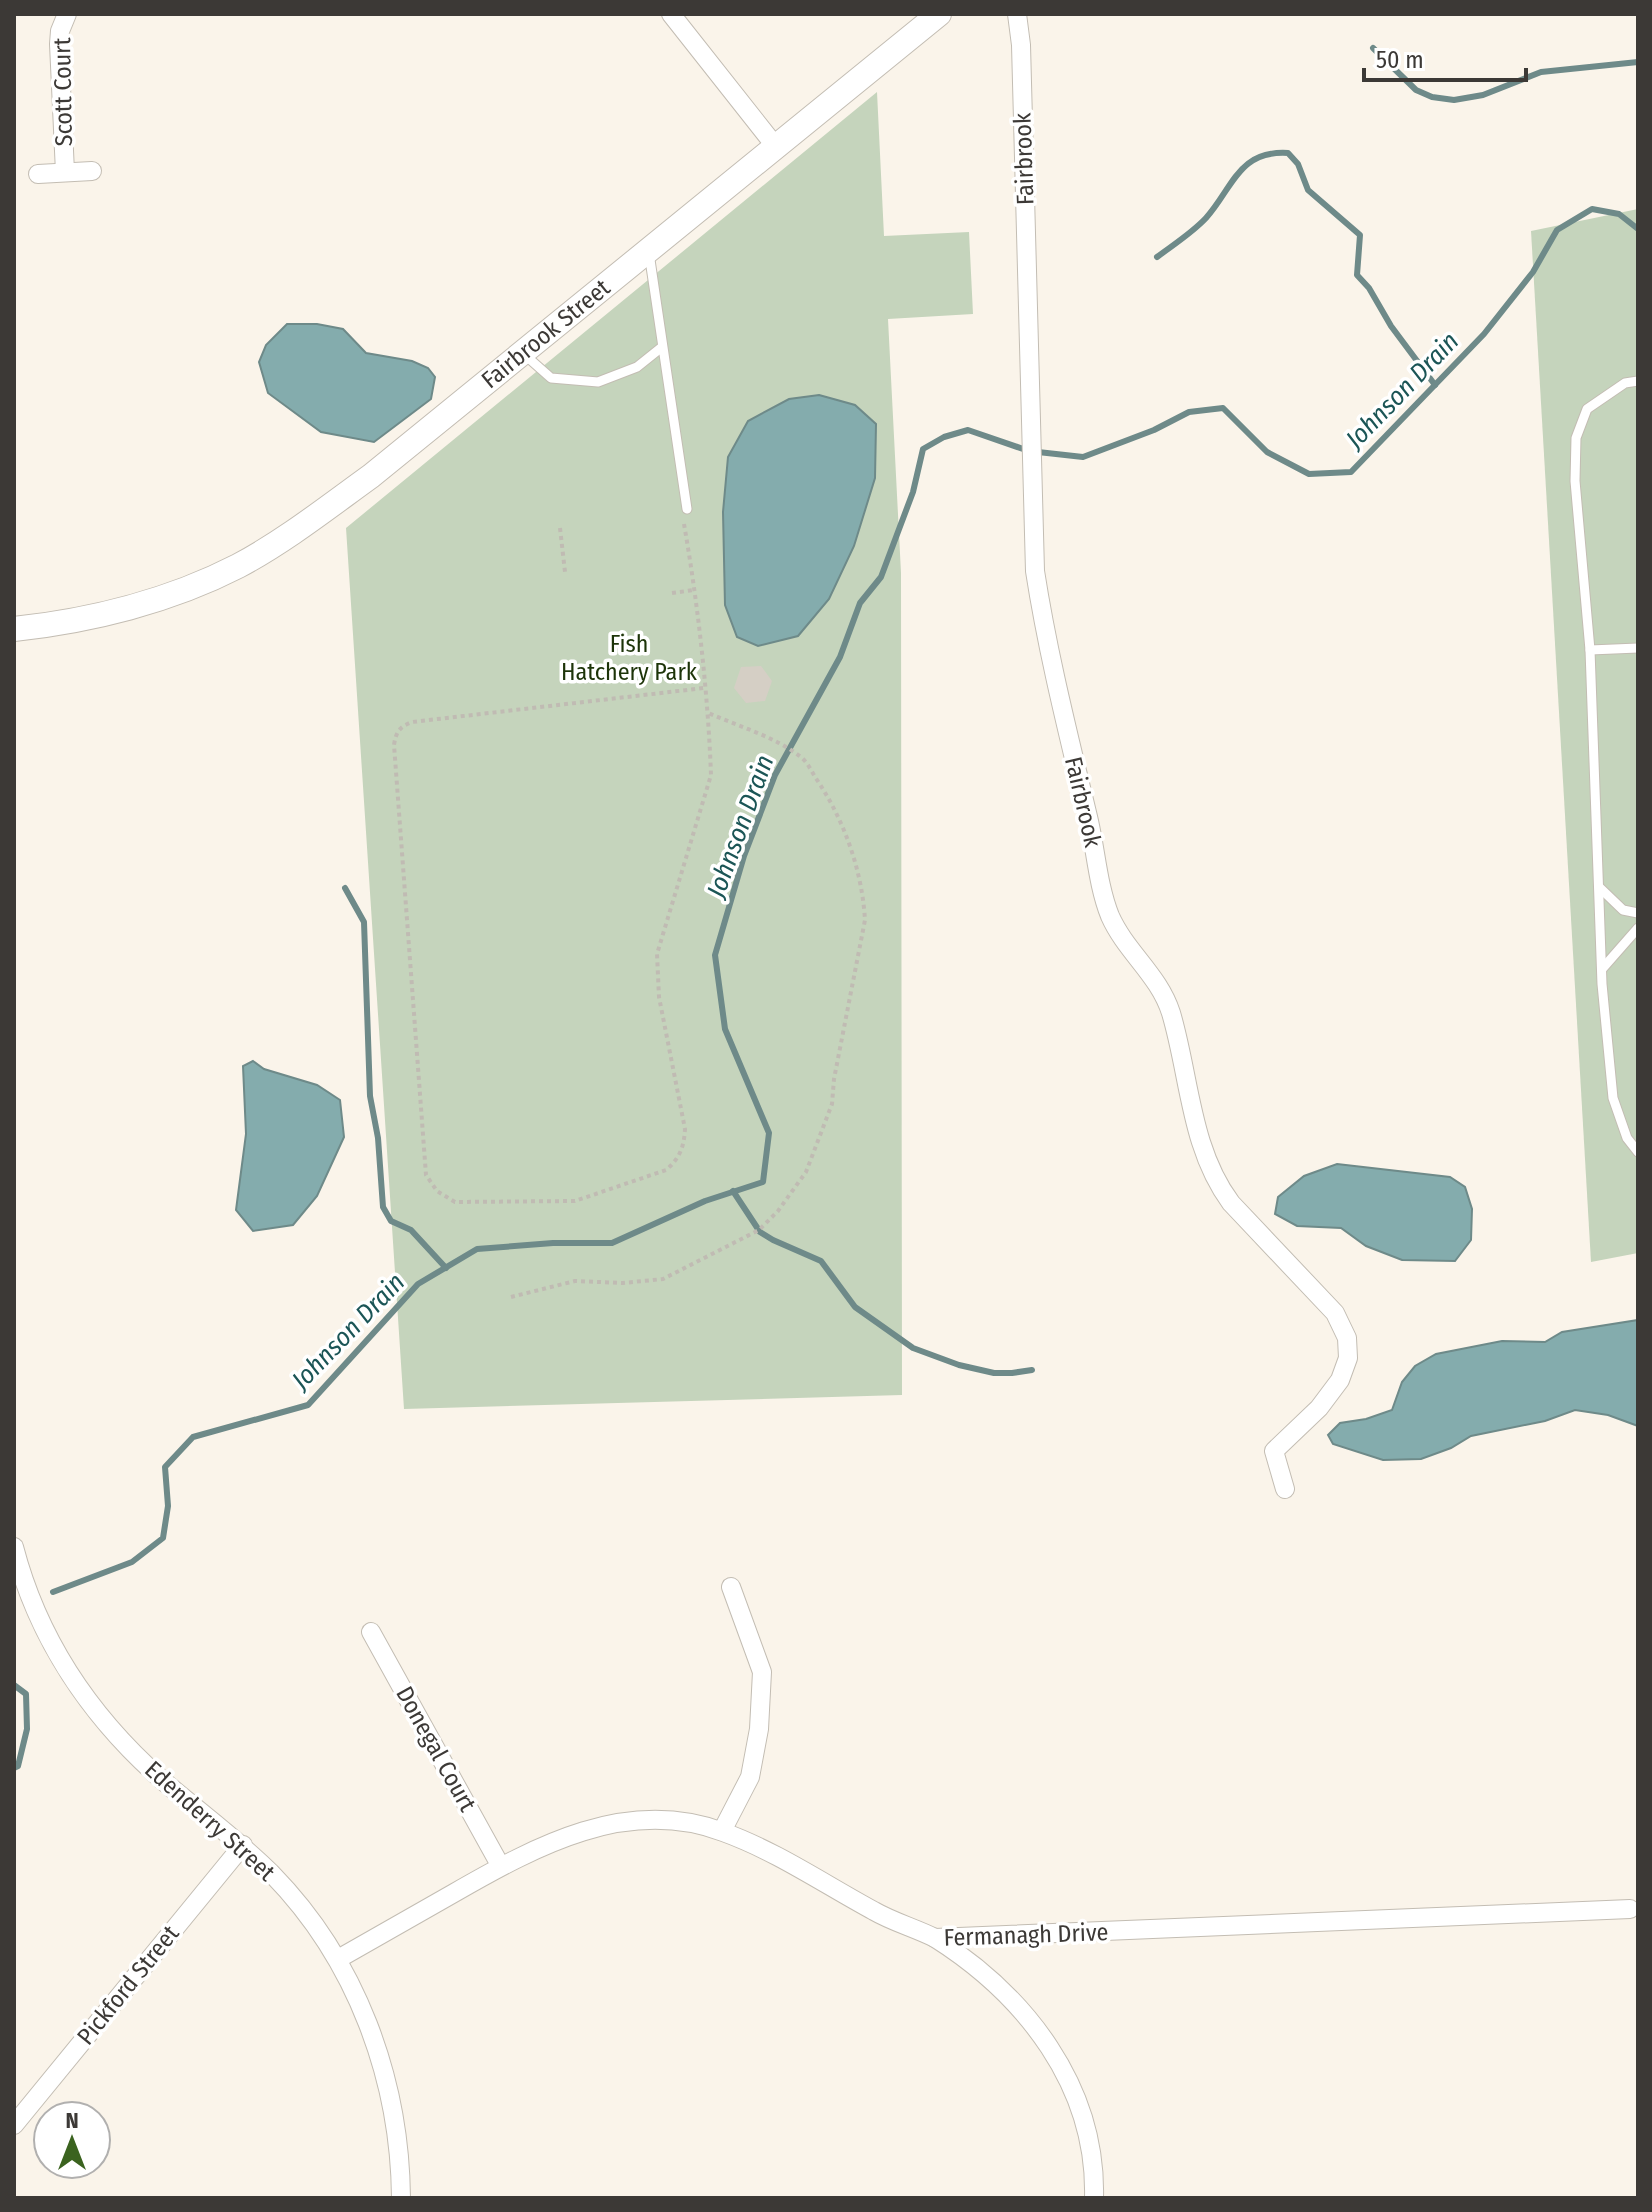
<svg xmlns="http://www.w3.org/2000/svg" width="1652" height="2212" font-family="'Fira Sans Condensed',sans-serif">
	<rect width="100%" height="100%" fill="#faf4ea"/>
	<g fill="#c5d4bc">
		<path d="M 877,92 L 884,236 L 969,232 L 973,314 L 888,319 L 901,573 L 902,1395 L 404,1409 L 346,528 Z"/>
		<path d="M 1638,209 L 1638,1253 L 1591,1262 L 1531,231 Z"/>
	</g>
	<g fill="#84acad" stroke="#6e8a89" stroke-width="2">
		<path d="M 287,324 L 317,324 L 343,329 L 366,353 L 412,361 L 428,368 L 435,377 L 431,399 L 374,442 L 321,432 L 268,393 L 259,362 L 266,345 Z"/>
		<path d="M 819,395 L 855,405 L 876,424 L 875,478 L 854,546 L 829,599 L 798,636 L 758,646 L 737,637 L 725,605 L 723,512 L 728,457 L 748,421 L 789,399 Z"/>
		<path d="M 253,1061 L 264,1069 L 317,1085 L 340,1100 L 344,1137 L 317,1196 L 293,1225 L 253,1231 L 236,1210 L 246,1134 L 243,1066 Z"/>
		<path d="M 1337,1164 L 1450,1177 L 1465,1187 L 1472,1209 L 1471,1240 L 1455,1261 L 1402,1260 L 1366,1246 L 1341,1228 L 1297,1226 L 1275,1214 L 1278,1197 L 1304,1176 Z"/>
		<path d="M 1638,1320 L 1638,1426 L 1608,1415 L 1575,1410 L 1545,1421 L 1471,1436 L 1451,1448 L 1421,1459 L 1383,1460 L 1333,1444 L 1328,1435 L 1340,1423 L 1366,1419 L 1392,1410 L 1402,1382 L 1415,1366 L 1436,1354 L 1502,1341 L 1545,1342 L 1562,1332 Z"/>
	</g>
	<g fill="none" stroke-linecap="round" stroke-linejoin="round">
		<g stroke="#6e8a89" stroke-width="6">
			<path d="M 1373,48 L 1416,90 L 1432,97 L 1454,100 L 1483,95 L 1541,72 L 1638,62"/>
			<path d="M 1157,257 C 1173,245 1192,233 1206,218 C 1233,188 1238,150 1288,153 L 1298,164 L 1308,190 L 1360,235 L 1357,275 L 1369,288 L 1391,326 L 1435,385"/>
			<path d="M 345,888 L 364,922 L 370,1096 L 378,1138 L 383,1207 L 391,1221 L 411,1230 L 446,1268"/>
			<path d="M 733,1191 L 760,1232 L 773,1240 L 821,1261 L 855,1307 L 913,1348 L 959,1365 L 994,1373 L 1012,1373 L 1032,1370"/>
			<path d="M 53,1592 L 132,1562 L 163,1538 L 168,1506 L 165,1467 L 193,1437 L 308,1405 L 418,1284 L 477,1249 L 553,1243 L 612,1243 L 705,1201 L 763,1182 L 769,1133 L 725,1029 L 715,955 L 744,856 L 775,775 L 840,657 L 860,603 L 881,577 L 913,492 L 923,449 L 944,437 L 968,430 L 1029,451 L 1083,457 L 1154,430 L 1189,412 L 1223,408 L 1267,452 L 1309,474 L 1351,472 L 1484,334 L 1533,272 L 1557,230 L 1592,209 L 1619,214 L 1638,229"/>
			<path d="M 14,1685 L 26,1694 L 27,1729 L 18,1766 L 14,1768"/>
		</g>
	</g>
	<path fill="#d5cfc5" d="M 761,666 L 772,681 L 765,701 L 746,703 L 734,688 L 741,667 Z"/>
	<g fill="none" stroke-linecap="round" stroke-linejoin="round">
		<g stroke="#c3bdb3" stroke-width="11">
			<g id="service">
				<path d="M 649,253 L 687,509"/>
				<path d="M 525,355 L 551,378 L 598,382 L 637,367 L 662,347"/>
				<path d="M 1638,381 L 1625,383 L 1587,409 L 1576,438 L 1575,481 L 1590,650 L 1602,984 L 1613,1098 L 1627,1138 L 1638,1152"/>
				<path d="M 1590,650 L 1638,648"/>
				<path d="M 1599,887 L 1623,910 L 1638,913"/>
				<path d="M 1602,969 L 1638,928"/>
			</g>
		</g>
		<g stroke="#c3bdb3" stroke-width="20">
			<g id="minor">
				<path d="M 671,14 L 776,147"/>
				<path d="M 1017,14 L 1021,45 L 1035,571 C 1048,655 1069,737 1089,821 C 1096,852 1098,886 1110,916 C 1126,952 1159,975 1171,1013 C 1190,1077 1190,1148 1231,1203 L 1335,1313 L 1347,1338 L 1348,1358 L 1340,1380 L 1319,1408 L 1274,1451 L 1285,1489"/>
				<path d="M 65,172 L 59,44 L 60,31 L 67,14"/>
				<path d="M 38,174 L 92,171"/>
				<path d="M 14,1547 C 38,1639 91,1717 161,1779 C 198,1811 237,1839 272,1874 C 356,1960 400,2078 401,2198"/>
				<path d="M 371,1632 L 500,1865"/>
				<path d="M 722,1831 L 750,1777 L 759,1729 L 762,1672 L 731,1587"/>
				<path d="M 935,1938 C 1025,1995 1097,2086 1094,2198"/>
				<path d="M 338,1959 C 377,1937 415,1915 454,1893 C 536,1846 627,1796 723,1832 C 776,1851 824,1884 874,1911 C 893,1922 915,1928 935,1938 L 1630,1909"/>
				<path d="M 14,2125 L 243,1845"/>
			</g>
		</g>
		<g stroke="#c3bdb3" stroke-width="26">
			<g id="tertiary">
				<path id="s1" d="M 14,629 C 90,621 170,601 238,566 C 285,541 328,507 371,476 L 939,14"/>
			</g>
		</g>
		<g stroke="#c0bbb3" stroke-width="4" stroke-dasharray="4 4" stroke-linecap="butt">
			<path d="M 684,524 C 698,604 708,694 711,775 L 657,954 L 659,997 L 685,1129 C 684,1147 680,1158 666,1170 L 575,1201 L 455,1202 L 437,1191 L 426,1175 L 394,745 C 396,732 399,727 412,722 L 704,688"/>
			<path d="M 560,528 L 565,572"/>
			<path d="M 672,593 L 694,590"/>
			<path d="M 511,1297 L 575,1281 L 623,1283 L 663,1279 L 759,1230 L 778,1211 L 806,1172 L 832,1104 L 834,1079 L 865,920 C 862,870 844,819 815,777 C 811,770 807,762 801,757 C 774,736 737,726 706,712"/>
		</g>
		<use href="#service" stroke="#fff" stroke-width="9"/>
		<use href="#minor" stroke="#fff" stroke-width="18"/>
		<use href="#tertiary" stroke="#fff" stroke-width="24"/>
	</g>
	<g text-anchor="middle" stroke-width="7" stroke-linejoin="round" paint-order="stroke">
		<g font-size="24" fill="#3c3936" stroke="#fff">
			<text transform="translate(63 92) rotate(-91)" y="8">Scott Court</text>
			<text transform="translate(1024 159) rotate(-92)" y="8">Fairbrook</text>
			<text dy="8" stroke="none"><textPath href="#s1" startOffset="620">Fairbrook Street</textPath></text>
			<text transform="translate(1083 802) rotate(77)" y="8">Fairbrook</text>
			<text transform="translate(436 1749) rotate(61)" y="8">Donegal Court</text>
			<text transform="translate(210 1821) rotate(42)" y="8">Edenderry Street</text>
			<text transform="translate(1026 1935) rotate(-2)" y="8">Fermanagh Drive</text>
			<text transform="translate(128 1985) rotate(-51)" y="8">Pickford Street</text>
		</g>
		<g font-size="24" fill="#1d3409" stroke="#fff">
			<text x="629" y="652">Fish<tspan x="629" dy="28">Hatchery Park</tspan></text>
		</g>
		<g font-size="26" font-style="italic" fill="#1b5556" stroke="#fff">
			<text transform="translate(1402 390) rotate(-46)" y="9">Johnson Drain</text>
			<text transform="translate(740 826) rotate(-70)" y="9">Johnson Drain</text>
			<text transform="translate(348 1331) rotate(-46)" y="9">Johnson Drain</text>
		</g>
	</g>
	<rect width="1652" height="2212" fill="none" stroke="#3c3936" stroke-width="32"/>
	<g transform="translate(72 2140)"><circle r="38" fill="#ffffff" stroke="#b1b0af" stroke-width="2"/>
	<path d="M0-6L14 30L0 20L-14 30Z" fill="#3b631f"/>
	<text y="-12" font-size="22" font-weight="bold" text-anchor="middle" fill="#3c3936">N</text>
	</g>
	<path d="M1364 68v12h162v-12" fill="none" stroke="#3c3936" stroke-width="4"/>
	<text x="1376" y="68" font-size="24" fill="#3c3936" stroke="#ffffff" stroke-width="6" paint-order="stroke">50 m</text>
</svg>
